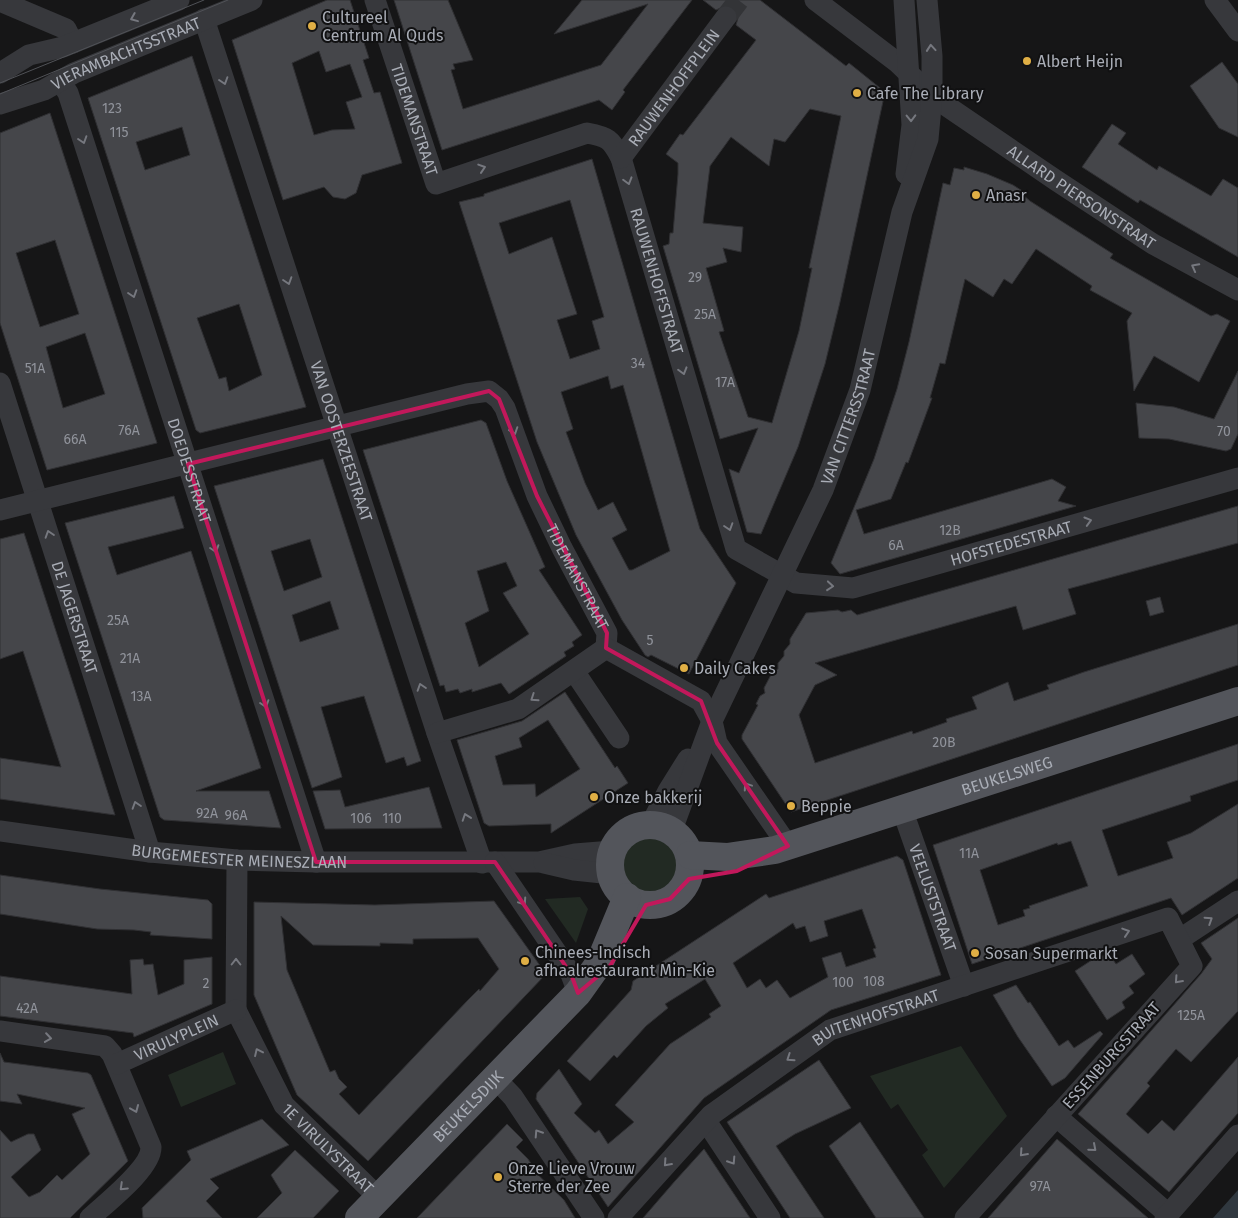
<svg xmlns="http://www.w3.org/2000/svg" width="1238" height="1218" font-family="'Fira Sans',sans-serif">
	<rect width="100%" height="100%" fill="#161617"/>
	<g fill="#222a23">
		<circle cx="651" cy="865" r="28"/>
		<path d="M 580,897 L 588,909 L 576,943 L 545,899 Z"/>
		<path d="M 961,1046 L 1007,1116 L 944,1188 L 922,1155 L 928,1150 L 898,1104 L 891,1109 L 870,1076 Z"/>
		<path d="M 223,1052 L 236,1084 L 181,1107 L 168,1075 Z"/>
	</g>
	<path fill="#30383f" d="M 1238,1190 L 1238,1218 L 1213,1218 Z"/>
	<g fill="#45464a" stroke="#303033" fill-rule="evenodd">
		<path d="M 327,0 L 350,0 L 369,58 L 363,60 L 374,93 L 380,92 L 402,163 L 362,175 L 356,193 L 345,199 L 333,197 L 324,187 L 283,200 L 232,40 ZM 319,51 L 326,72 L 350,64 L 362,97 L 346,102 L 355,129 L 332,130 L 314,135 L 292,63 Z"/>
		<path d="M 394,0 L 448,0 L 473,60 L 453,64 L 455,69 L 451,70 L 463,109 L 601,65 L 648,4 L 554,34 L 582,0 L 692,0 L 623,90 L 625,92 L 612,110 L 599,100 L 442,150 Z"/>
		<path d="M 703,0 L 760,0 L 846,66 L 849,63 L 885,92 L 840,302 L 825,364 L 798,447 L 761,534 L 747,532 L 729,469 L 739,473 L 758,428 L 720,439 L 663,246 L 669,244 L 670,233 L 673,233 L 678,174 L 678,163 L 666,154 L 680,134 L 683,135 L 756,40 L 736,25 L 738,18 L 734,7 L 727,5 L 716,10 ZM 810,109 L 841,116 L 809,268 L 812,268 L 799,331 L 772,423 L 748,417 L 719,332 L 724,331 L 706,268 L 727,262 L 723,248 L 741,252 L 743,227 L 703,223 L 710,166 L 731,137 L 769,166 L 774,139 L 785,142 Z"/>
		<path d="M 192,56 L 306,407 L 200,433 L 196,430 L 88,98 ZM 182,127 L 190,155 L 145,170 L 136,142 ZM 239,304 L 262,375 L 229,391 L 226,377 L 219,379 L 197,318 Z"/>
		<path d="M 1222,62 L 1238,84 L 1238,137 L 1219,128 L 1190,86 Z"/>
		<path d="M 50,113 L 157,443 L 47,470 L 0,323 L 0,133 ZM 55,240 L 79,314 L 40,327 L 16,253 ZM 85,333 L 105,394 L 63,408 L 46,347 Z"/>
		<path d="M 1112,124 L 1126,133 L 1118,144 L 1157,170 L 1159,166 L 1211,196 L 1223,179 L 1238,188 L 1238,257 L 1140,200 L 1138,203 L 1082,167 Z"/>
		<path d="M 592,159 L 700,529 L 736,583 L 689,674 L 651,655 L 648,657 L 645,655 L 622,620 L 576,535 L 537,442 L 459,202 L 484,196 L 484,194 ZM 570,200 L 604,317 L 592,321 L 600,349 L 570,359 L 557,320 L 577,314 L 552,237 L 509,254 L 499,223 ZM 608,376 L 611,389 L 623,385 L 670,551 L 632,570 L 629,570 L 612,538 L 627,530 L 613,502 L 598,510 L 585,483 L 566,432 L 573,429 L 561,392 Z"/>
		<path d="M 964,167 L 987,174 L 1013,185 L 1024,192 L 1023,195 L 1030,201 L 1113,254 L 1110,258 L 1211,316 L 1217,314 L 1230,321 L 1199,382 L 1154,356 L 1134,391 L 1127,321 L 1132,313 L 1090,290 L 1092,286 L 1036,249 L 1012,284 L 1004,279 L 993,297 L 965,279 L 945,364 L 940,363 L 930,398 L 932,398 L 908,463 L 906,462 L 891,499 L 856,510 L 864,534 L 1052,479 L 1066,487 L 1058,501 L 1076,506 L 840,574 L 831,563 L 874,459 L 897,389 L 909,342 L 943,183 L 950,185 L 954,168 L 964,170 Z"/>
		<path d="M 1238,371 L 1238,434 L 1231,449 L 1226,451 L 1169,439 L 1139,438 L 1136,403 L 1174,407 L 1214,419 Z"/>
		<path d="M 481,420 L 486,423 L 507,481 L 545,567 L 539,570 L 582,635 L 572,642 L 574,646 L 564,652 L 566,656 L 509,694 L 501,683 L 472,692 L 472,689 L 460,693 L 458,689 L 446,692 L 444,685 L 440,686 L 363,450 ZM 506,562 L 517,586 L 503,593 L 529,634 L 479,667 L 465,623 L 489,611 L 477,571 Z"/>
		<path d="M 323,459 L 421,761 L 407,766 L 404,757 L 386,763 L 364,696 L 321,707 L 342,777 L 312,788 L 214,486 ZM 310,539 L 322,577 L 284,591 L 271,551 ZM 330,601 L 339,629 L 300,642 L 292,615 Z"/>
		<path d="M 174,496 L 184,528 L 108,547 L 117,575 L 191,551 L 261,768 L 196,791 L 269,791 L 281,828 L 164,820 L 160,817 L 65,523 Z"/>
		<path d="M 1238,506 L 1238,543 L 1068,589 L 1076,614 L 1023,630 L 1016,606 L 815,663 L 837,675 L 815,685 L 799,715 L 815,763 L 912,731 L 913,734 L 947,722 L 946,719 L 977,709 L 972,697 L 1008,682 L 1014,701 L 1049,689 L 1047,685 L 1084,672 L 1238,624 L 1238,665 L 791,812 L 742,739 L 742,735 L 758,705 L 756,704 L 760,696 L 765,693 L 764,688 L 773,671 L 778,669 L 778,663 L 784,656 L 784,651 L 790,644 L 790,639 L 806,613 L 838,610 L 842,612 L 851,610 L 857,615 Z"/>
		<path d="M 24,533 L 79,702 L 115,815 L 0,799 L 0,758 L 61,767 L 23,651 L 0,659 L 0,539 Z"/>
		<path d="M 1160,597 L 1164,612 L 1150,616 L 1146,601 Z"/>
		<path d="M 565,692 L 615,768 L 617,766 L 628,783 L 551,833 L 551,824 L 489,826 L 484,823 L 457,740 L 522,721 ZM 548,720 L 580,769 L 536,797 L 535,784 L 503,785 L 495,756 L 522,747 L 519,738 Z"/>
		<path d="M 1238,744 L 1238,780 L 1190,796 L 1191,801 L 1102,830 L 1118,876 L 1173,858 L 1167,842 L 1191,833 L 1238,804 L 1238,878 L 1182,915 L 1171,898 L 972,964 L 933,845 ZM 1071,841 L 1088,886 L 1029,906 L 1030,908 L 1023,910 L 1025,916 L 998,925 L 980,870 L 1057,843 L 1058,845 Z"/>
		<path d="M 429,787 L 442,828 L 325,829 L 313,791 L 340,790 L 345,807 Z"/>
		<path d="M 897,856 L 903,860 L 941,975 L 831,1010 L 704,1098 L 608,1207 L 536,1099 L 537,1093 L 559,1069 L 582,1104 L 574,1113 L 595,1133 L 599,1130 L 608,1144 L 634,1122 L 615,1105 L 670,1044 L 711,1017 L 709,1014 L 721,1006 L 705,979 L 665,1004 L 668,1008 L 646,1026 L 617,1058 L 614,1055 L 590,1081 L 567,1061 L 631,990 L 633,981 L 766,894 L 769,898 ZM 862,909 L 876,948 L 873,949 L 876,957 L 846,967 L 841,952 L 822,958 L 828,977 L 790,998 L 777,980 L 766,988 L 760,979 L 747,988 L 733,963 L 793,923 L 796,929 L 805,926 L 810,942 L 828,936 L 824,921 Z"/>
		<path d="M 0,875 L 100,889 L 208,900 L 212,904 L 212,939 L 150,935 L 151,932 L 134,930 L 97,929 L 0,914 Z"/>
		<path d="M 494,901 L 546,974 L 368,1161 L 297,1095 L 287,1072 L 254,995 L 254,902 L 375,905 ZM 281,916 L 313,945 L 380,946 L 380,943 L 413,944 L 413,939 L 478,938 L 499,969 L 480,991 L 479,989 L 467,1001 L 359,1115 L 339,1094 L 347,1087 L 339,1079 L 335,1070 L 330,1072 L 287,970 Z"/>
		<path d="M 1238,918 L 1238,1011 L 1191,1062 L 1176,1049 L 1147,1083 L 1150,1086 L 1126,1114 L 1148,1134 L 1162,1120 L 1174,1131 L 1238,1057 L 1238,1113 L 1169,1192 L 1078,1114 L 1201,974 L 1212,959 L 1201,943 Z"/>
		<path d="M 1109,954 L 1116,964 L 1132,954 L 1145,974 L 1129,986 L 1134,993 L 1122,1002 L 1125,1008 L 1107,1020 L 1075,971 L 1095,958 Z"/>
		<path d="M 212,957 L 212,1004 L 134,1037 L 133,1033 L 0,1016 L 0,976 L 132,994 L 130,960 L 143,959 L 144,965 L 153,964 L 158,995 L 184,984 L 184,960 Z"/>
		<path d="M 1016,985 L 1028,1003 L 1030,1002 L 1059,1046 L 1068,1040 L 1074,1048 L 1100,1031 L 1103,1034 L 1065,1078 L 1052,1086 L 1018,1037 L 993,995 Z"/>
		<path d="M 0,1053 L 4,1062 L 88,1073 L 91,1075 L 128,1161 L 70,1218 L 0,1218 L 0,1130 L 11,1142 L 28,1134 L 34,1134 L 41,1150 L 11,1177 L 29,1197 L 40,1192 L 57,1175 L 62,1180 L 90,1154 L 72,1114 L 85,1108 L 17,1094 L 22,1104 L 0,1101 Z"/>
		<path d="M 819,1060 L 851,1108 L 795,1134 L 776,1146 L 824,1218 L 790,1218 L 727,1122 Z"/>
		<path d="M 262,1119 L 289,1145 L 210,1179 L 219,1188 L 206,1201 L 222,1218 L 143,1218 L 142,1208 L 191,1160 L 187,1151 Z"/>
		<path d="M 860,1122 L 924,1218 L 876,1218 L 829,1146 Z"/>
		<path d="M 507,1124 L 523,1140 L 516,1147 L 528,1159 L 532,1165 L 530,1167 L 564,1200 L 575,1218 L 417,1218 Z"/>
		<path d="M 1057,1139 L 1119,1193 L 1148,1218 L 988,1218 Z"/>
		<path d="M 704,1149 L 750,1218 L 643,1218 L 675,1181 Z"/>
		<path d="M 295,1150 L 339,1191 L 313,1218 L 257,1218 L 282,1193 L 271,1175 Z"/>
	</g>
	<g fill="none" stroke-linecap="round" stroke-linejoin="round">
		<path stroke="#333437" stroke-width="21" stroke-dasharray="21 11" stroke-linecap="butt" d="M 726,17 L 739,0"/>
		<g stroke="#37383c" stroke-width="21">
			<path id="s1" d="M 375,0 L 436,184 L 587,133 C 608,137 611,139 621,158 L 736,549 L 796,583 L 853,588 L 1238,478"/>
			<path id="s2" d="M 815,0 L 898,63 L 932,96 L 1057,181 L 1153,244 L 1238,290"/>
			<path d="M 904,0 L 912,125 L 906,174"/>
			<path d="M 1215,0 L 1238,31"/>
			<path d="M 0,1 L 66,29 L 73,43"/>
			<path id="s3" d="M 204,19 L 437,733 L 482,863"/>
			<path d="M 0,73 L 29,55 L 63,47 L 179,0"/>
			<path id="s4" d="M 60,81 L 68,93 L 316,862"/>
			<path id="s5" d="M 0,104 L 44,90 L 74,73 L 252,0"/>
			<path id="s6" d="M 621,158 L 726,17"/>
			<path id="s7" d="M 0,383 L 150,852"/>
			<path id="s8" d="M 0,510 L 467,394 L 489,391 L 499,399 L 505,408 L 537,496 L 562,548 L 607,633 L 606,648"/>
			<path d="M 606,648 L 701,701 L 712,721 L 717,743 L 788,846"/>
			<path d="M 574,671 L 619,738"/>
			<path d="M 437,733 L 518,709 L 606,648"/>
			<path id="s9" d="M 902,809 L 964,986"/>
			<path d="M 651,824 L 668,791 L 688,759"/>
			<path id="s10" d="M 672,830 L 712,721 L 823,490 L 860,390 L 902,212 L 928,139 L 932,96 L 932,56 L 927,0"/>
			<path id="s11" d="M 0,831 L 150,852 L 237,860 L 316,862 L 539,862 L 575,854 L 612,851"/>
			<path d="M 495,862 L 571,974 L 578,993"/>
			<path d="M 544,863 L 574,870 L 612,874"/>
			<path d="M 1180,939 L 1238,901"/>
			<path id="s12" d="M 236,1010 L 284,1105 L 379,1198"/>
			<path d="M 236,1010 L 237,860"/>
			<path d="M 0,1031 L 105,1046 L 112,1054 L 151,1147 C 152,1168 106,1203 90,1218"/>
			<path id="s13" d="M 117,1064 L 236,1010"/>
			<path d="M 496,1079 L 513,1097 L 594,1218"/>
			<path d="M 1056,1116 L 1168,1214"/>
			<path d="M 706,1121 L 770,1218"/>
			<path id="s14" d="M 618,1218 L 711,1115 L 830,1030 L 1168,918 L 1192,966 L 965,1218"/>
			<path d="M 1165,1218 L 1238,1135"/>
		</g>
		<g stroke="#53555b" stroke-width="28">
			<circle cx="650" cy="865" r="40"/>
			<path id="s15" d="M 690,855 L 727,857 L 775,850 L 1238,701"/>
			<path id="s16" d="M 359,1218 L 578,993 L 600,962 L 627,897"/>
		</g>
		<g stroke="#505257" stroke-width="1">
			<path d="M 0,83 L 204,0"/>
			<path d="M 0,94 L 228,0"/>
		</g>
	</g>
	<defs><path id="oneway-chevron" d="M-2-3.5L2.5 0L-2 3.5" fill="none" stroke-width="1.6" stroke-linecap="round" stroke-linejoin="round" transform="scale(1.25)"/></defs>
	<g stroke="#76787f">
		<use href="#oneway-chevron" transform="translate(134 18) rotate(158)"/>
		<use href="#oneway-chevron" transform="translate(931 48) rotate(-95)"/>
		<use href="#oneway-chevron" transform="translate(224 81) rotate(72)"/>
		<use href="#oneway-chevron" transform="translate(911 118) rotate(89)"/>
		<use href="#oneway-chevron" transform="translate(83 140) rotate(72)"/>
		<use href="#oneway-chevron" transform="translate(482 168) rotate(-18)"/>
		<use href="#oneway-chevron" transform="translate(628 181) rotate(74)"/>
		<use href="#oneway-chevron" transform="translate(1195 267) rotate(-152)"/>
		<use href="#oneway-chevron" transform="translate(288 281) rotate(72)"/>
		<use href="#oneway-chevron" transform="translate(133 294) rotate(72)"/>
		<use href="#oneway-chevron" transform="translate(683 371) rotate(74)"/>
		<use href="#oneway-chevron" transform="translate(514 431) rotate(71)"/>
		<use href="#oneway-chevron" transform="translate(1088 521) rotate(-16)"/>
		<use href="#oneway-chevron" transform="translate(729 527) rotate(72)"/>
		<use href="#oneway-chevron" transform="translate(49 534) rotate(-108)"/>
		<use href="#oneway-chevron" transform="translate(215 549) rotate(72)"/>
		<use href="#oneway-chevron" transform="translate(830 586) rotate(5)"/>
		<use href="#oneway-chevron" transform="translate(421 687) rotate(-108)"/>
		<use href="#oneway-chevron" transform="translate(534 698) rotate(146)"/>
		<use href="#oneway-chevron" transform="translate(265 704) rotate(72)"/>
		<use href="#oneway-chevron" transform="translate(747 786) rotate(-124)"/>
		<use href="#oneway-chevron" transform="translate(136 805) rotate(-108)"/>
		<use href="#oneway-chevron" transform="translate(466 817) rotate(-109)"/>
		<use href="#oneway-chevron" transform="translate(523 902) rotate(56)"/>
		<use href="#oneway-chevron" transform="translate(1209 920) rotate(-33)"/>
		<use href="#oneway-chevron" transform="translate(1126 932) rotate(-18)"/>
		<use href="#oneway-chevron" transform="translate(236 962) rotate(-90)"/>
		<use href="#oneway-chevron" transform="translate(1178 980) rotate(132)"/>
		<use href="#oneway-chevron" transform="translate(48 1038) rotate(8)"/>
		<use href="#oneway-chevron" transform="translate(258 1052) rotate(-115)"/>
		<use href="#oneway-chevron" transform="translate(790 1058) rotate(146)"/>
		<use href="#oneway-chevron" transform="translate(135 1109) rotate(67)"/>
		<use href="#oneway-chevron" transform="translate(538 1133) rotate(-123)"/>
		<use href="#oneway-chevron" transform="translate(1093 1148) rotate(41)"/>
		<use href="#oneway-chevron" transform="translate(1023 1153) rotate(132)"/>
		<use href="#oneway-chevron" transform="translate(732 1161) rotate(57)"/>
		<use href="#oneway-chevron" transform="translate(667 1163) rotate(132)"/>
		<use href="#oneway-chevron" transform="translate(123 1187) rotate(136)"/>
	</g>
	<path fill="none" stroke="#c2185b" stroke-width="4" stroke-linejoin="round" d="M 489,391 L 499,399 L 537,496 L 607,633 L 606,648 L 701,701 L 717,743 L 788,846 L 737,871 L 689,879 L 670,899 L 646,905 L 610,966 L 578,993 L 571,974 L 495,862 L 316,862 L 188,464 Z"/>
	<g fill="#e0af45" stroke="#111112" stroke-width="2">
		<circle cx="312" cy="26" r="5"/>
		<circle cx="1027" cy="61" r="5"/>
		<circle cx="857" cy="93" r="5"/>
		<circle cx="976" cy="195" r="5"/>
		<circle cx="684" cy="668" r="5"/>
		<circle cx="594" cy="797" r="5"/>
		<circle cx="791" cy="806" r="5"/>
		<circle cx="975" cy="953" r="5"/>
		<circle cx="525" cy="961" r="5"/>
		<circle cx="498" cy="1177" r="5"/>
	</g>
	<g text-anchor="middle" stroke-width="4" stroke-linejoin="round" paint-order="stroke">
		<g font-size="14" fill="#90939b">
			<text x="112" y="113">123</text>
			<text x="119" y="137">115</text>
			<text x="695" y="282">29</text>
			<text x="705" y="319">25A</text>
			<text x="638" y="368">34</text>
			<text x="35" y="373">51A</text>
			<text x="725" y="387">17A</text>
			<text x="129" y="435">76A</text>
			<text x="1224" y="436">70</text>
			<text x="75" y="444">66A</text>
			<text x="950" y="535">12B</text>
			<text x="896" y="550">6A</text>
			<text x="118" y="625">25A</text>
			<text x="650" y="645">5</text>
			<text x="130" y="663">21A</text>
			<text x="141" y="701">13A</text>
			<text x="944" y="747">20B</text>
			<text x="207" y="818">92A</text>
			<text x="236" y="820">96A</text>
			<text x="361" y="823">106</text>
			<text x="392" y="823">110</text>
			<text x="969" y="858">11A</text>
			<text x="874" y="986">108</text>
			<text x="843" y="987">100</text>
			<text x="206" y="988">2</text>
			<text x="27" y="1013">42A</text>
			<text x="1191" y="1020">125A</text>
			<text x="1040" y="1191">97A</text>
		</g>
		<g font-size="16" fill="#a9adb6" stroke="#111112" text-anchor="start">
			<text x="322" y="23">Cultureel<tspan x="322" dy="18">Centrum Al Quds</tspan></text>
			<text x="1037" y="67">Albert Heijn</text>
			<text x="867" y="99">Cafe The Library</text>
			<text x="986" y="201">Anasr</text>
			<text x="694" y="674">Daily Cakes</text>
			<text x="604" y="803">Onze bakkerij</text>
			<text x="801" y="812">Beppie</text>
			<text x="535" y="958">Chinees-Indisch<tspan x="535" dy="18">afhaalrestaurant Min-Kie</tspan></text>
			<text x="985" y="959">Sosan Supermarkt</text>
			<text x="508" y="1174">Onze Lieve Vrouw<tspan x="508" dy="18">Sterre der Zee</tspan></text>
		</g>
		<g font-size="16" fill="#a9adb6" stroke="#111112">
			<text dy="6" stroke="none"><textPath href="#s5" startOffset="136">VIERAMBACHTSSTRAAT</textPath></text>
			<text dy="6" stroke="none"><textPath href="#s6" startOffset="88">RAUWENHOFFPLEIN</textPath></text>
			<text dy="6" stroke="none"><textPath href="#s1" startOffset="126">TIDEMANSTRAAT</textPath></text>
			<text dy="6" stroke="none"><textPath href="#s2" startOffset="332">ALLARD PIERSONSTRAAT</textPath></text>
			<text dy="6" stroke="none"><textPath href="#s1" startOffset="526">RAUWENHOFFSTRAAT</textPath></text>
			<text dy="6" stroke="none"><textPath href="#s10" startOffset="450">VAN CITTERSSTRAAT</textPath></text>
			<text dy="6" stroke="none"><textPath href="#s3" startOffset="444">VAN OOSTERZEESTRAAT</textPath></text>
			<text dy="6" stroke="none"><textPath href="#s4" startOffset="411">DOEDESSTRAAT</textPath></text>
			<text dy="6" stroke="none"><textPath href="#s1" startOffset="1096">HOFSTEDESTRAAT</textPath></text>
			<text dy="6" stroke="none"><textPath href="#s8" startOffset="711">TIDEMANSTRAAT</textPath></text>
			<text dy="6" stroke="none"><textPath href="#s7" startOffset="246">DE JAGERSTRAAT</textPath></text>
			<text dy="6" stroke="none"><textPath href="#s15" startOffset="329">BEUKELSWEG</textPath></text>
			<text dy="6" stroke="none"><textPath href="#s11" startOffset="241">BURGEMEESTER MEINESZLAAN</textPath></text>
			<text dy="6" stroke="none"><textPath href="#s9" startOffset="94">VEELUSTSTRAAT</textPath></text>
			<text dy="6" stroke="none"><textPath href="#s14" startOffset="332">BUITENHOFSTRAAT</textPath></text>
			<text dy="6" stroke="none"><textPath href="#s13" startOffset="65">VIRULYPLEIN</textPath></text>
			<text transform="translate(1111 1055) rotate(-48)" y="6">ESSENBURGSTRAAT</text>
			<text dy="6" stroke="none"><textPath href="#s16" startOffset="156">BEUKELSDIJK</textPath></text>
			<text dy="6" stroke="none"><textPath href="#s12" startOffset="168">1E VIRULYSTRAAT</textPath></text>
		</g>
	</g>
</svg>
